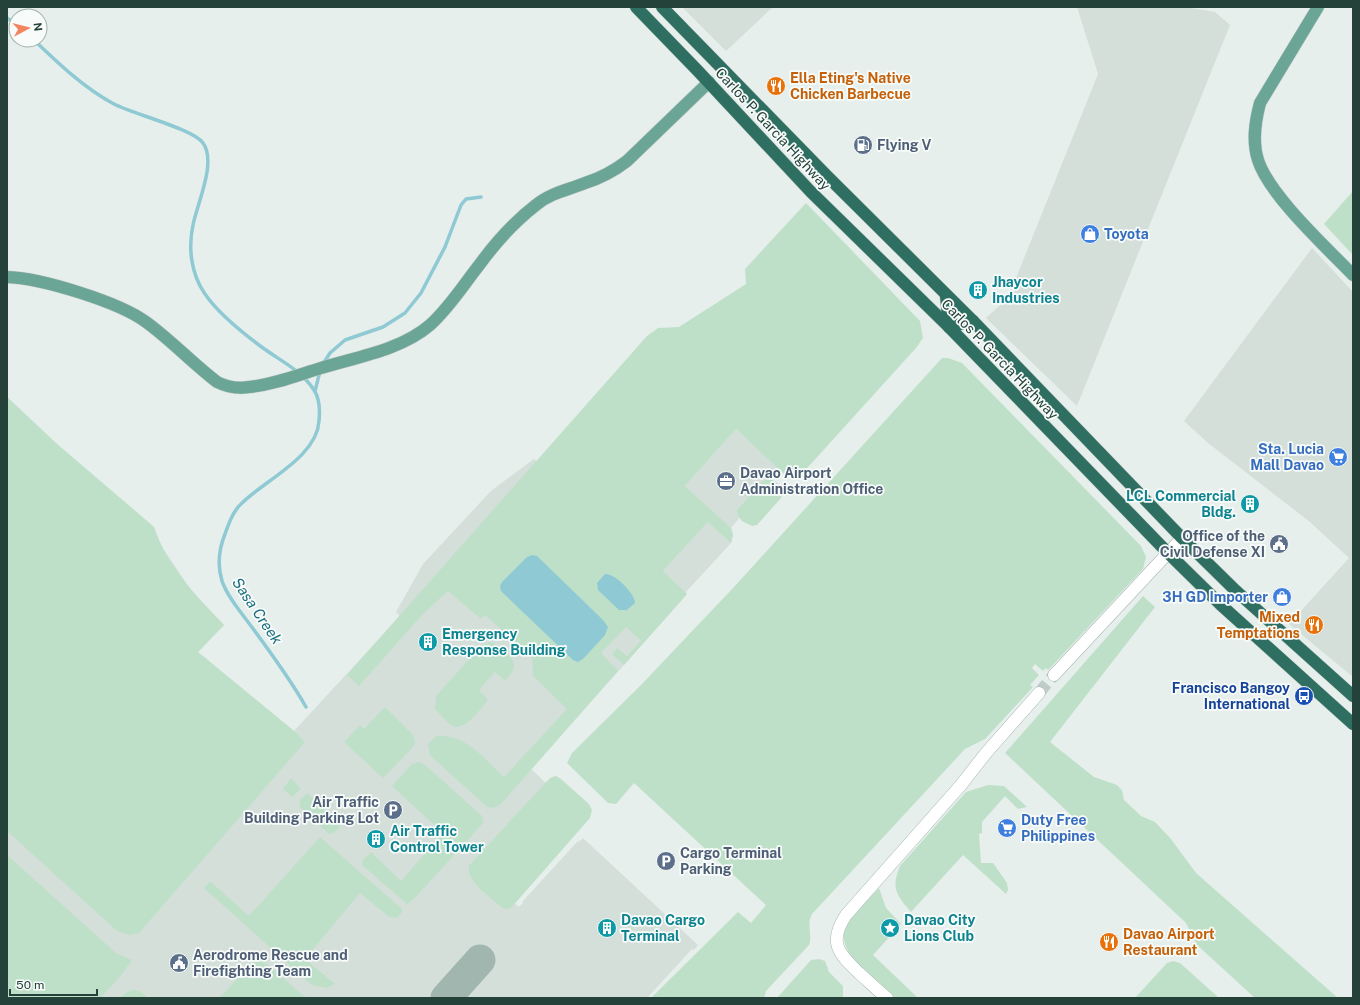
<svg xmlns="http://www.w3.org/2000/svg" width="1360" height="1005" font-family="'Public Sans',sans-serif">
	<rect width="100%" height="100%" fill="#e6efeb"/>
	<g fill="#d4dfda">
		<path d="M 682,7 L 773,7 L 726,51 Z"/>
		<path d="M 1077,7 L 1184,7 L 1215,12 L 1230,25 L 1077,406 L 986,318 L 1008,298 L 1098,74 Z"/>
		<path d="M 1312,248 L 1353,292 L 1353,677 L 1289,624 L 1349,558 L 1310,522 L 1208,443 L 1184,421 Z"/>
		<path d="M 7,397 L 57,444 L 154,527 L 160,544 L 191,590 L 224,625 L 198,652 L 294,731 L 400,616 L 396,612 L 423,564 L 491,491 L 534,459 L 663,571 L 715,514 L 685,486 L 736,429 L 780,469 L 731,528 L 733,535 L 731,543 L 686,592 L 687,594 L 680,602 L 531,769 L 546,783 L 469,865 L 519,907 L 523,903 L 522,902 L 578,841 L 579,842 L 583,838 L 698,945 L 694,950 L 692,949 L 647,998 L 7,998 Z"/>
	</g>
	<g fill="#bfe0c8">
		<path d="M 1353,191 L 1353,255 L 1324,224 Z"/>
		<path d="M 806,203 L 920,321 L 923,338 L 916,348 L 800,476 L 796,477 L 784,474 L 736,429 L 685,486 L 731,528 L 733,535 L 731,543 L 708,522 L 663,571 L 687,594 L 680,602 L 624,665 L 613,655 L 613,653 L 617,648 L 627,656 L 641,641 L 626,627 L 601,653 L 618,671 L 501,804 C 496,808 492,809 486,806 L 434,759 L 430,755 L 428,744 L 436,736 C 465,733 485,759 504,777 L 567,709 L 533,676 L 532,658 L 485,615 L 481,619 L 448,591 L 423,614 L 359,686 L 347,675 L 647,336 L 658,328 L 679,327 L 746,284 L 745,269 Z"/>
		<path d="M 942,358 L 948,358 L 962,363 L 1141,546 L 1146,557 L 1143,569 L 1048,670 L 1046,668 L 1043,671 L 1035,664 L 1032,668 L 1039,675 L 1030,685 L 1033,687 L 985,739 L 965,749 L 812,914 C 806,925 813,935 809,945 L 766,991 L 764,998 L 651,998 L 738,912 L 751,923 L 766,905 L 634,783 L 616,804 L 608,803 L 567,763 L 572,753 L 641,685 L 734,587 Z"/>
		<path d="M 7,397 L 57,444 L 154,527 C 167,566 196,596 224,625 L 198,652 L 294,731 L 305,742 L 139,933 L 129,935 L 117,931 L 7,831 Z"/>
		<path d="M 768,479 C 777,480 785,488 781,498 L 757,525 L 752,526 C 743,522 739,521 737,510 L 763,481 Z"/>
		<path d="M 1143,596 L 1155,607 L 1050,742 L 1094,777 L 1117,785 L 1122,790 L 1124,800 L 1141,816 L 1155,822 L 1171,839 L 1196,873 L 1338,998 L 1255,998 L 1197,945 L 1186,923 L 1005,753 Z"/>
		<path d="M 491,642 C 497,644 500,647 505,651 C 518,664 516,668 505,681 L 495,672 L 479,690 L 488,700 C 481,708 465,732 453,726 C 446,723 440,714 435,709 L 436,696 L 481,646 Z"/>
		<path d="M 385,707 L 413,735 L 415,741 L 414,746 L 383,778 L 344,742 L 360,725 L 364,729 Z"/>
		<path d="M 419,762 L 424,764 L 482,816 L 484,822 L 413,900 L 407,904 L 362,865 L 363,860 L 371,852 L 401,881 L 443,833 L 392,786 L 412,764 Z"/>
		<path d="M 556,776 L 561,779 L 589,804 L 592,810 L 590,818 L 511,908 L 507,909 L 502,908 C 491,897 465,882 469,865 L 550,778 Z"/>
		<path d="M 291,778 L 301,789 L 292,797 L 283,789 Z"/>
		<path d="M 988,785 L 1004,786 L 1027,807 L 1018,809 L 1005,796 L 982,822 L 982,833 L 979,834 L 981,863 L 993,863 L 1007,883 L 1008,890 L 1006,894 L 963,855 L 911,912 C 896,895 891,888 900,866 L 966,792 Z"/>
		<path d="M 307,793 L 341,825 L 334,833 L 329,834 L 300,807 L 300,800 Z"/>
		<path d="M 320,837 L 402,909 L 402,912 L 397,918 L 389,917 L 360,893 L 305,959 L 335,984 L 327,988 L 312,985 L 204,888 L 210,881 L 249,916 Z"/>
		<path d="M 7,855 L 116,953 L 132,960 L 119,978 L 100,998 L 7,998 Z"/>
		<path d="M 879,888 L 886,908 L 901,924 L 873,955 L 918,998 L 895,998 C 878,982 834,954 846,926 C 851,914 870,898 879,888 Z"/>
		<path d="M 819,959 L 825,961 L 829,972 L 843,986 L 843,998 L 777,998 L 811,960 Z"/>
		<path d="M 259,960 L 266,963 L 306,998 L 219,998 L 254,961 Z"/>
		<path d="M 1173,961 L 1180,963 L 1219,998 L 1135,998 L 1167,963 Z"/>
		<path d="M 133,990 L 139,991 L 149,998 L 120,998 L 127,992 Z"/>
	</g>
	<g fill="#8ec9d4">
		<path d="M 532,555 L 537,556 L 603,620 L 608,627 L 605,635 L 583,659 L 578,662 L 573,660 L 501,591 L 500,586 L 502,582 L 527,557 Z"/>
		<path d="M 605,574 C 615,573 635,594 635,603 L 627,610 L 619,610 L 598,590 L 597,583 Z"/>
	</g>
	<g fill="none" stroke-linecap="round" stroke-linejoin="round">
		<g stroke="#8ec9d4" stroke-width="3.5">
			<path d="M 7,18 L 16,24"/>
			<path d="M 34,40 C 58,63 84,88 114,104 C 133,114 193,129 203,143 C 217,162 197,204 193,225 C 188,248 191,274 205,294 C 218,313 244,334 263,348 C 281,361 302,371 314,390 C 320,399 320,411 319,421 C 317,457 265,480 242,503 C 233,511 229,523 225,534 C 219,549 217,565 222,581 C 228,598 241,612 251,626 C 271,653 290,679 306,707"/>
			<path d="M 323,364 L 330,353 L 345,340 L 383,327 L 405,313 L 421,293 L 445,247 L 461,205 L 466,199 L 481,197"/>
			<path d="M 315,391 L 320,371"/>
		</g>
		<path stroke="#a2b6b0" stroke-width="31" d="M 446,998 L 480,960"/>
		<path stroke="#bfccc8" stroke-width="12" stroke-dasharray="12 6" stroke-linecap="butt" d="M 1039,693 L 1054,675"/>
		<g stroke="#a8b8b2" stroke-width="13">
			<g id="minor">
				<path d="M 1054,675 L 1182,538"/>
				<path d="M 887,998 C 877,990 868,981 859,973 C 838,953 828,942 846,915 L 961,785 L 986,753 L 1039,693"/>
			</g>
		</g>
		<g stroke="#c2cac8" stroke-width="13">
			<g id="major">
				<path d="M 1318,7 L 1260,103 C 1255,122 1252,141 1258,160 C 1269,195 1326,247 1353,275"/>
				<path d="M 7,277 C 41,278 119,302 146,322 C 171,340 192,363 217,382 C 227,387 237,389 249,387 C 273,385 298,375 321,368 C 357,357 401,350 430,325 C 450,307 464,284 480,264 C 496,242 514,222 536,205 C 550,193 568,190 585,183 C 601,178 614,171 627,161 L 709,82"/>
			</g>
		</g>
		<g stroke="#c2cac8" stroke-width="13">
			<g id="highway">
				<path d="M 636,7 L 698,71 L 811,192 L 949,327 L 1168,553 L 1221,605 L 1353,724"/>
				<path d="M 662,7 L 827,176 L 973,321 L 1182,538 L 1235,590 L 1353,696"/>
				<path d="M 946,296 L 949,327"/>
				<path d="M 949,327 L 973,321"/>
			</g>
		</g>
		<use href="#minor" stroke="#fff" stroke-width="12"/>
		<use href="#major" stroke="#6aa596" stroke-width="12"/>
		<use href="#highway" stroke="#2f6f62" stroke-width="12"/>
	</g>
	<defs>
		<g id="restaurant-disc" transform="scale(1)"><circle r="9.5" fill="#e8710a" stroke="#f7fbf9"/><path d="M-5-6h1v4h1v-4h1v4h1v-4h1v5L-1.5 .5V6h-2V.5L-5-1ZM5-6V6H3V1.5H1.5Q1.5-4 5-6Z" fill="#fff"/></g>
		<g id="fuel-disc" transform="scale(1)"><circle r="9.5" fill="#5c6f8a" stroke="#f7fbf9"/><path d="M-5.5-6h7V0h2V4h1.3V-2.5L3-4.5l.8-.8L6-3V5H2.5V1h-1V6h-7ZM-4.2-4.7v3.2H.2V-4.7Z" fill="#fff"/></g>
		<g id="shop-disc" transform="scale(1)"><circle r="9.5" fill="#3f7fe0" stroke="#f7fbf9"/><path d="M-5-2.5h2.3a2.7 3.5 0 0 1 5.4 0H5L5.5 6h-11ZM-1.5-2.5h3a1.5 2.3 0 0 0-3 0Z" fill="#fff"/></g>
		<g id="building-disc" transform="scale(1)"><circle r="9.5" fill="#0f9aa8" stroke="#f7fbf9"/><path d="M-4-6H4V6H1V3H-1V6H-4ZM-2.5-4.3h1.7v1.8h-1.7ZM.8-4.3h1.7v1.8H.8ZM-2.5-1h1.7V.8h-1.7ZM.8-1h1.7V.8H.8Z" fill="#fff"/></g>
		<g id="supermarket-disc" transform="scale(1)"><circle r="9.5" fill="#3f7fe0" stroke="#f7fbf9"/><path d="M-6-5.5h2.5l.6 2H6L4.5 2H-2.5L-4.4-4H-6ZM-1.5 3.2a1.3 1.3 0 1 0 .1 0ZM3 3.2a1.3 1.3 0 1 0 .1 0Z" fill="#fff"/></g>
		<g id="office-disc" transform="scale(1)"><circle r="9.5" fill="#5c6f8a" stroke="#f7fbf9"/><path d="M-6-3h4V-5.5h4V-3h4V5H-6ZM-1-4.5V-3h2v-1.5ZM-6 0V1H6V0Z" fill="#fff"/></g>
		<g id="civic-disc" transform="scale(1)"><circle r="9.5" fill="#5c6f8a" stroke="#f7fbf9"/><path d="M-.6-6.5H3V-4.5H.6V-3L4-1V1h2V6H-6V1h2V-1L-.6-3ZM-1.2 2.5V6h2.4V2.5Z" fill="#fff"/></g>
		<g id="bus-disc" transform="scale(1)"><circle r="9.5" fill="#1a4fb4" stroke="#f7fbf9"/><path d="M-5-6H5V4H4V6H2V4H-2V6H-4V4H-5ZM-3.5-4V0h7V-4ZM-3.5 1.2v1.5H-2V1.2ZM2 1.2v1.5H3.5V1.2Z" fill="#fff"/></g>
		<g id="parking-disc" transform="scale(1)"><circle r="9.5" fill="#5c6f8a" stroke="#f7fbf9"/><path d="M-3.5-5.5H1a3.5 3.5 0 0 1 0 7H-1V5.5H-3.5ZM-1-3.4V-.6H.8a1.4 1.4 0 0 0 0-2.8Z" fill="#fff"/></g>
		<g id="sight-disc" transform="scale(1)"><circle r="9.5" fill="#0f9aa8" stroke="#f7fbf9"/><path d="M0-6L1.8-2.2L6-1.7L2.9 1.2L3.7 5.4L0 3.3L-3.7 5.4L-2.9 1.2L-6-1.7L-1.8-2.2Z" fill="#fff"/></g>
	</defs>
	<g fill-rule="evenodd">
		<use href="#restaurant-disc" x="776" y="86"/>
		<use href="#fuel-disc" x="863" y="145"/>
		<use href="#shop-disc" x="1090" y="234"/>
		<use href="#building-disc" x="978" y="290"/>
		<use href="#supermarket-disc" x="1338" y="457"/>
		<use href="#office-disc" x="726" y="481"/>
		<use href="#building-disc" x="1250" y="504"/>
		<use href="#civic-disc" x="1279" y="544"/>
		<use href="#shop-disc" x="1282" y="597"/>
		<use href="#restaurant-disc" x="1314" y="625"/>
		<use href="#building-disc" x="428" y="642"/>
		<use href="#bus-disc" x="1304" y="696"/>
		<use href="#parking-disc" x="393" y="810"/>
		<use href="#supermarket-disc" x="1007" y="828"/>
		<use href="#building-disc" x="376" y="839"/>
		<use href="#parking-disc" x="666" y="861"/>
		<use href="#building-disc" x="607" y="928"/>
		<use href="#sight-disc" x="890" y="928"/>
		<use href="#restaurant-disc" x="1109" y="942"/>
		<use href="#civic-disc" x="179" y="963"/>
	</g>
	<g text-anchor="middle" stroke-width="3.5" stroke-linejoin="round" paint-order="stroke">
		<g font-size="14" font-weight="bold" fill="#c56008" stroke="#f7fbf9" text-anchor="start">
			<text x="790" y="83">Ella Eting's Native<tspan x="790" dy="16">Chicken Barbecue</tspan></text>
			<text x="1300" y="622" text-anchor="end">Mixed<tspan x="1300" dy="16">Temptations</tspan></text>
			<text x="1123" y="939">Davao Airport<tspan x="1123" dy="16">Restaurant</tspan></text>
		</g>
		<g font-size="14" fill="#24423a" stroke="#f7fbf9">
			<text transform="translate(773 129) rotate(47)" y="5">Carlos P. Garcia Highway</text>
			<text transform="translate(1000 359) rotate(46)" y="5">Carlos P. Garcia Highway</text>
		</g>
		<g font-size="14" font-weight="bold" fill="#4e5e75" stroke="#f7fbf9" text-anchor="start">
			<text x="877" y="150">Flying V</text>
			<text x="740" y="478">Davao Airport<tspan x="740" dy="16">Administration Office</tspan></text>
			<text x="1265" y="541" text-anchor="end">Office of the<tspan x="1265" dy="16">Civil Defense XI</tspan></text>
			<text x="379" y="807" text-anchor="end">Air Traffic<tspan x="379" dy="16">Building Parking Lot</tspan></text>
			<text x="680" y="858">Cargo Terminal<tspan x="680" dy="16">Parking</tspan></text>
			<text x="193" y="960">Aerodrome Rescue and<tspan x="193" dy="16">Firefighting Team</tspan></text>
		</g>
		<g font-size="14" font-weight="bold" fill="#366cbe" stroke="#f7fbf9" text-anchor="start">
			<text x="1104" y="239">Toyota</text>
			<text x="1324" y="454" text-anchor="end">Sta. Lucia<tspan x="1324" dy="16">Mall Davao</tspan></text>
			<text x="1268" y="602" text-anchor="end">3H GD Importer</text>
			<text x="1021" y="825">Duty Free<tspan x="1021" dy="16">Philippines</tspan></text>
		</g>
		<g font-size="14" font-weight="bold" fill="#0d838f" stroke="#f7fbf9" text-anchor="start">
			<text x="992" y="287">Jhaycor<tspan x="992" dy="16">Industries</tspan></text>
			<text x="1236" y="501" text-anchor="end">LCL Commercial<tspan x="1236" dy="16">Bldg.</tspan></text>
			<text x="442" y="639">Emergency<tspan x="442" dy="16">Response Building</tspan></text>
			<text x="390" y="836">Air Traffic<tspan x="390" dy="16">Control Tower</tspan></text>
			<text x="621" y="925">Davao Cargo<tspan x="621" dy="16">Terminal</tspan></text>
			<text x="904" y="925">Davao City<tspan x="904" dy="16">Lions Club</tspan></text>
		</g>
		<g font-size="14" font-weight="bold" fill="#164399" stroke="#f7fbf9" text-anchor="end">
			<text x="1290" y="693">Francisco Bangoy<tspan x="1290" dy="16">International</tspan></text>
		</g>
		<g font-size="15" font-style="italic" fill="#1c6f80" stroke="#f7fbf9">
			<text transform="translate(257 611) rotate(56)" y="5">Sasa Creek</text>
		</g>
	</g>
	<rect width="1360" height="1005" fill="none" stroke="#24423a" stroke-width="16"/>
	<g transform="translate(28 28) rotate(83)"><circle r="19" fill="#f7fbf9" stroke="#a3b1ad"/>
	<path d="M0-3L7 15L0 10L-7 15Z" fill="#f4845f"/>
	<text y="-6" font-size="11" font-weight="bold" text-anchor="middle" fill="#24423a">N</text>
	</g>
	<path d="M10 989v6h87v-6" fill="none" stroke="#24423a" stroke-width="2"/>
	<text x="16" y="989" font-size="12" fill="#24423a" stroke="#f7fbf9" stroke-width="3" paint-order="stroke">50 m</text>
</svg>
